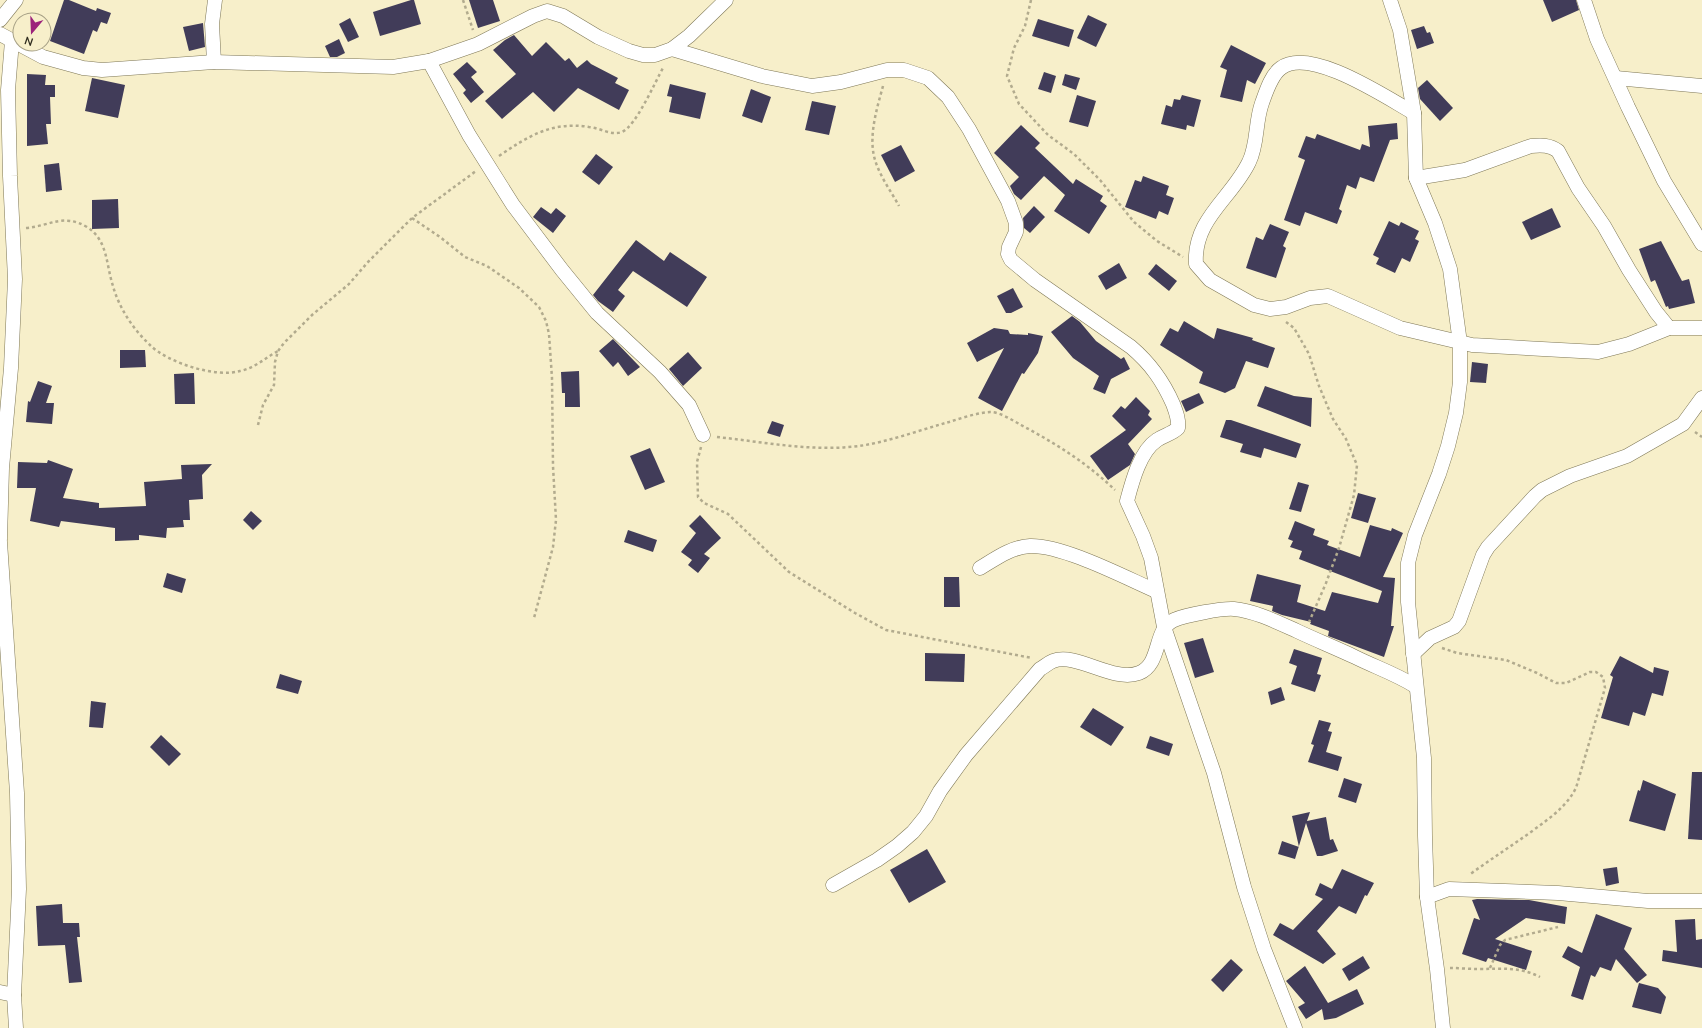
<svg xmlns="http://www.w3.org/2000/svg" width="1702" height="1028" viewBox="0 0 1702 1028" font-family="Mulish,sans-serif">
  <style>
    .building { fill: #413c59 }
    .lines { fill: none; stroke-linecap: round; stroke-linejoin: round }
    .minor-casing { stroke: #7e7756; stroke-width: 15 }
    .path { stroke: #b2ab8e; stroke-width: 2.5; stroke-dasharray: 3 3; stroke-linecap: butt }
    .minor { stroke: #fff; stroke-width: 14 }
  </style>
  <rect width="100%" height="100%" fill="#f7efca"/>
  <g class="building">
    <polygon points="64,0 69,0 96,11 97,8 111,13 107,24 101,22 97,32 93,30 84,54 50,41"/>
    <polygon points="411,0 414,0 421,24 380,36 373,12"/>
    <polygon points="469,0 493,0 500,21 478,28"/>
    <polygon points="1543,0 1576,0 1579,10 1552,22"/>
    <polygon points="1088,15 1107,24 1096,47 1077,38"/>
    <polygon points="350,18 359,37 348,42 339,24"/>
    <polygon points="1038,19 1074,30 1069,47 1032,36"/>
    <polygon points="203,23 205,47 189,51 183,27"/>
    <polygon points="1424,26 1427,33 1430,32 1434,43 1417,49 1411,30"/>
    <polygon points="514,35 532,56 546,42 565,61 569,58 577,68 587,60 591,64 618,78 615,83 629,90 619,110 578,88 554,112 533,92 502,119 485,101 516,74 493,50 505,40"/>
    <polygon points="339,39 345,53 337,57 330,57 325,46"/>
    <polygon points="1231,45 1266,63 1255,84 1247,80 1242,102 1220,97 1227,70 1220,67"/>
    <polygon points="467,62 477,72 471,77 484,92 471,103 463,93 466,90 453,74"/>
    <polygon points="1044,72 1056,76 1051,93 1038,89"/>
    <polygon points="27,74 46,75 45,85 55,85 55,97 50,97 51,124 46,124 48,144 27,146"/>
    <polygon points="1065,74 1080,78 1076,90 1062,85"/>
    <polygon points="92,78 125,85 118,118 85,111"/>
    <polygon points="1427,80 1453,108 1440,121 1420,99 1418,88"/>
    <polygon points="670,84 706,93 700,119 669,112 672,97 667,96"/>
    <polygon points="751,89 771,97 762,123 742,116"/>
    <polygon points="1077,95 1096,101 1088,127 1069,122"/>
    <polygon points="1182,95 1201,100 1194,127 1187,125 1186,130 1161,124 1166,105 1172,107 1174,99 1180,100"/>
    <polygon points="812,101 836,106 829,135 805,130"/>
    <polygon points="1397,123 1398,139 1390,140 1374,182 1360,177 1356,189 1347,185 1339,209 1342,211 1337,224 1305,212 1300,226 1284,220 1305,160 1298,157 1306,136 1315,139 1317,134 1360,150 1362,144 1370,147 1368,126"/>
    <polygon points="1021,125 1040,143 1035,148 1073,184 1076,179 1103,196 1100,201 1107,206 1089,234 1054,211 1065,195 1044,176 1021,200 1014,194 1010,186 1019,177 994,153"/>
    <polygon points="901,145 915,171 895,182 881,155"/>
    <polygon points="596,154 613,167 599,185 582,172"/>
    <polygon points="59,163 62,190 46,192 44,165"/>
    <polygon points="1143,176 1169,186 1166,195 1174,198 1168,215 1159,211 1156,219 1125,207 1135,180 1141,182"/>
    <polygon points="118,199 119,228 92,229 92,200"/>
    <polygon points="1034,206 1045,217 1030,233 1024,228 1023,218"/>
    <polygon points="541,207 551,214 556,208 566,216 553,233 533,217"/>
    <polygon points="1552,208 1561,227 1531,240 1522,222"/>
    <polygon points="1389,221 1399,226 1401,222 1419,231 1415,239 1419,241 1410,262 1402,258 1395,273 1376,264 1379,258 1373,255"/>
    <polygon points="1270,224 1289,232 1283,246 1286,248 1276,278 1246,268 1256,237 1263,240"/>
    <polygon points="636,240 664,261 670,252 707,277 687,307 633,271 618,290 625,296 613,312 598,301 593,295"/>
    <polygon points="1661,241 1682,281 1689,279 1695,303 1669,309 1668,306 1666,307 1655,280 1651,282 1639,249"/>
    <polygon points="1119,263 1127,278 1106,290 1098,276"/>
    <polygon points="1156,264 1177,281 1169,291 1148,274"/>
    <polygon points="1013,288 1023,307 1011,313 1006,313 997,296"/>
    <polygon points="1072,316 1080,322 1096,341 1121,359 1124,357 1130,369 1111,379 1105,394 1093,389 1099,376 1073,358 1051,332"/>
    <polygon points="1184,321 1214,339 1217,328 1253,338 1252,340 1275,348 1268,368 1246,361 1235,388 1225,393 1199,383 1203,372 1160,345 1170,328 1178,332"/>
    <polygon points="994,328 1008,330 1010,334 1028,335 1028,333 1043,336 1038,353 1024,374 1022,373 1002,411 978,398 1004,348 977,362 967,343"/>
    <polygon points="613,339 640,367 628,376 618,362 613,367 599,351"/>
    <polygon points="120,350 145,350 146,367 120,368"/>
    <polygon points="688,352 702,368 683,386 669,369"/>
    <polygon points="1472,362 1488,364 1486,383 1470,382"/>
    <polygon points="579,371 580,407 565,407 565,393 562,393 561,372"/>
    <polygon points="194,373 195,404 175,404 174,374"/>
    <polygon points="38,381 52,386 46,403 54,403 52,424 26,422 28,401 30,402"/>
    <polygon points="1265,386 1294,396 1312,398 1311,427 1257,406"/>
    <polygon points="1199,393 1204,403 1186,412 1181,401"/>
    <polygon points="1136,397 1150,411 1148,415 1152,419 1128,444 1135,454 1130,465 1108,480 1090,456 1126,430 1112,416 1121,406 1125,409"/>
    <polygon points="1226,420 1231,420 1301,444 1296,458 1264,448 1261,458 1240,452 1243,444 1220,437"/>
    <polygon points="772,421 784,425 780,437 767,433"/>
    <polygon points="650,448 665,482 645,490 630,456"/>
    <polygon points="48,460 73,469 63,498 99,503 99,508 146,506 144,482 182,479 181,465 212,464 202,475 203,499 189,500 190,520 183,520 184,527 167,528 166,538 139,535 139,540 115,541 115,528 61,521 59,527 30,521 36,488 17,488 18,462 47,463"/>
    <polygon points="1298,482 1309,485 1301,512 1289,509"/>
    <polygon points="1358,493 1376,498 1368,523 1351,518"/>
    <polygon points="251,511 262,521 253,530 243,520"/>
    <polygon points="700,515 721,538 704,554 710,558 698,573 688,565 692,560 681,552 696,533 689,526"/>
    <polygon points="1295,521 1315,529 1313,535 1329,541 1327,545 1360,557 1370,525 1391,531 1392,528 1403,533 1383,577 1395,578 1391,626 1394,626 1384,657 1328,636 1329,631 1310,624 1311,622 1282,615 1272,611 1273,606 1250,601 1257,574 1301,585 1297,602 1325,611 1332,592 1378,603 1382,591 1299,559 1302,551 1290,547 1293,541 1288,539"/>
    <polygon points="628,530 657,540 653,552 624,542"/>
    <polygon points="167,573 186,579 182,593 163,587"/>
    <polygon points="944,577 959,577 960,607 944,607"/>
    <polygon points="1203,638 1214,672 1195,678 1184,643"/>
    <polygon points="1294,649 1322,658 1317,674 1321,675 1315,692 1291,684 1297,666 1289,663"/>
    <polygon points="925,653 965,654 964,682 925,681"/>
    <polygon points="1620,656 1653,673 1654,667 1669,671 1663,696 1652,693 1645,716 1633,712 1629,726 1601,718 1613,677 1610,675"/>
    <polygon points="280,674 302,681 298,694 276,688"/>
    <polygon points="1281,687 1285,700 1271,705 1268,692"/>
    <polygon points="91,701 106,703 103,728 89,727"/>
    <polygon points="1093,708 1124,727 1111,746 1080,727"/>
    <polygon points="1319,720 1331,723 1328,731 1332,732 1326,752 1342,757 1338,771 1308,762 1314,745 1311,744"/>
    <polygon points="161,735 181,754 169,766 150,747"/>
    <polygon points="1150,736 1173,744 1169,756 1146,748"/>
    <polygon points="1692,772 1702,772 1702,840 1688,839"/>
    <polygon points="1344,778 1362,784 1356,803 1338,797"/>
    <polygon points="1643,780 1676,794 1665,831 1629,821 1638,790 1640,791"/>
    <polygon points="1310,812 1307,821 1326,817 1330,840 1333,839 1338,851 1322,856 1317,856 1306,823 1295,859 1278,854 1282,841 1299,847 1292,816"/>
    <polygon points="927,849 946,882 909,903 890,870"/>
    <polygon points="1617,867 1619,883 1606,886 1603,869"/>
    <polygon points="1342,869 1374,883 1367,896 1365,895 1356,914 1339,906 1317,931 1336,954 1323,964 1273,935 1280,923 1293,930 1323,899 1315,895 1320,883 1332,889"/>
    <polygon points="1477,899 1529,900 1567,907 1565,924 1526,918 1495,939 1532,951 1526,970 1488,958 1486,962 1462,954 1474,918 1480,920 1472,900"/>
    <polygon points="62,904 63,923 79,923 80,937 77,937 82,982 69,983 65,945 38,946 36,906"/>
    <polygon points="1596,914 1632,928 1624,949 1647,975 1637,983 1616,959 1611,971 1600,967 1595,977 1591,975 1583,1000 1571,996 1580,967 1562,957 1568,946 1582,953"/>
    <polygon points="1695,919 1696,940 1702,939 1702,968 1662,961 1663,950 1677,952 1675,920"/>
    <polygon points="1363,956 1370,968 1349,981 1342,969"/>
    <polygon points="1231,959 1243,970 1223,992 1211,980"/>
    <polygon points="1305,966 1328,1003 1357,989 1364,1004 1336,1018 1324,1020 1322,1009 1306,1019 1298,1007 1305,1003 1286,981"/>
    <polygon points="1639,983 1658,988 1666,997 1661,1014 1632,1007"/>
  </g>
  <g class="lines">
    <g class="minor-casing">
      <g id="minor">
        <polyline points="1390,0 1400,30 1414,113 1416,178 1435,223 1450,269 1460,343 1460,382 1456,413 1448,446 1439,474 1415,535 1408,563 1408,602 1424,758 1425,836 1427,897 1437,969 1443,1028"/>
        <polyline points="1584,0 1597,39 1628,107 1664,181 1702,244"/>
        <polyline points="0,20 16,0"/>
        <polyline points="0,34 43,57 83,68 102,70 214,62 393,67 429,61 478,44 533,16 547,11 563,16 598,37 629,51 643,55 655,55 672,49 689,36 726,0"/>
        <path d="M672,49L762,76L812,86L841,82L887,70H904L928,78L948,97L969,129L1008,201L1016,223V232L1009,247L1008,254L1011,260L1035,280L1131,347C1151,364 1163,381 1173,404C1176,412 1179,419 1178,428C1172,434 1164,435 1157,440C1140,451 1132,482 1127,501L1143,536L1151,558L1164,627L1214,773L1244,887L1264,949L1295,1028"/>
        <polyline points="429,61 469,135 513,205 562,270 597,313 660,372 689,405 703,435"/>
        <polyline points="214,62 212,24 215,0"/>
        <polyline points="1616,78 1702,86"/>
        <path d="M1414,113C1387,98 1310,46 1281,68C1271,75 1266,92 1262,103C1255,122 1258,144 1249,162C1232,198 1193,219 1196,264L1210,280L1254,305L1270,309L1286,307L1310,298L1328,296L1400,328L1472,345L1598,352L1629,344L1669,328H1702"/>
        <path d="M1416,178L1465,170L1531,146C1542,145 1550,145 1558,151L1578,188L1604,226L1629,270L1656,312L1669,328"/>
        <polyline points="0,539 2,468 11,368 15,279 10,176 8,90 12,41"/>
        <polyline points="0,542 17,793 19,889 14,995 16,1028"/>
        <path d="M980,568C995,559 1011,547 1030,546C1063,545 1124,577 1156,591"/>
        <polyline points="1413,654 1430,638 1454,627 1459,621 1483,555 1488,547 1535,496 1542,490 1570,476 1627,456 1683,424 1702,398"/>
        <path d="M833,885L877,860L897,846L913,832L926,816L940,791L966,755L1040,669C1044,667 1048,663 1053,661C1077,652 1113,683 1139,673C1162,664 1153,629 1174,620C1185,615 1223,608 1234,609C1255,611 1277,622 1297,631C1316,640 1336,648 1355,657C1375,667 1396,674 1415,686"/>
        <polyline points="1427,897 1449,889 1558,893 1648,901 1702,901"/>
        <polyline points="0,992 14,995"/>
      </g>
    </g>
    <g class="path">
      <polyline points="463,0 473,30"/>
      <polyline points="1031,0 1025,26 1014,48 1007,76 1019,104 1048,135 1074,154 1100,180 1134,222 1157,241 1183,257"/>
      <path d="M883,86C877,108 869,134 874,156C878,174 891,191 899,206"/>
      <path d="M499,156C528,136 553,121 589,127C601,128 611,136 622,132C636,126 655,82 663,68"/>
      <polyline points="412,218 440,237 465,257 487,266 519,288 539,307 546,321 549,334 552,378 553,466 556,520 553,547 534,618"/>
      <path d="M26,228C50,226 63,213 87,227C108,240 106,265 113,286C119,308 133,329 150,345C168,363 216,378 240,371C255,368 265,358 278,351"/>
      <polyline points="1286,322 1294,328 1309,354 1319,386 1333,419 1346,439 1357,465 1354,495 1339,548 1326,583 1309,622"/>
      <polyline points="258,425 263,405 274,385 275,362 278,351 284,343 312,315 349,284 368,262 412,218 476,171"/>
      <polyline points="1695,432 1702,437"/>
      <path d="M717,437C764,442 812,452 859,446C888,442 920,430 949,422C962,418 976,413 990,412C1000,412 1012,420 1021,425C1055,443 1087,463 1115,490"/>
      <polyline points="701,447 697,462 698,497 704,503 728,514 789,572 855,613 886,630 1032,658"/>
      <path d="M1442,648L1457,653L1506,660L1537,673L1556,683H1566L1590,672H1596L1603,677L1605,688L1576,788C1566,807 1551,817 1535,829C1513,845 1491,859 1469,875"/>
      <path d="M1450,968C1459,968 1469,969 1478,969C1502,969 1518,966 1540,977"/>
      <polyline points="1490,968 1500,945 1505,940 1558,927"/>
    </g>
    <use href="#minor" class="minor"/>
  </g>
  <g transform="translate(32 32) rotate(199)"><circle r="19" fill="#f7efca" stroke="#a7a186"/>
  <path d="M0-3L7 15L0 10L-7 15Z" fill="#9c237b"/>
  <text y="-6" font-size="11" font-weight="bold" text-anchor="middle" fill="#302d1f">N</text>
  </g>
</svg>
